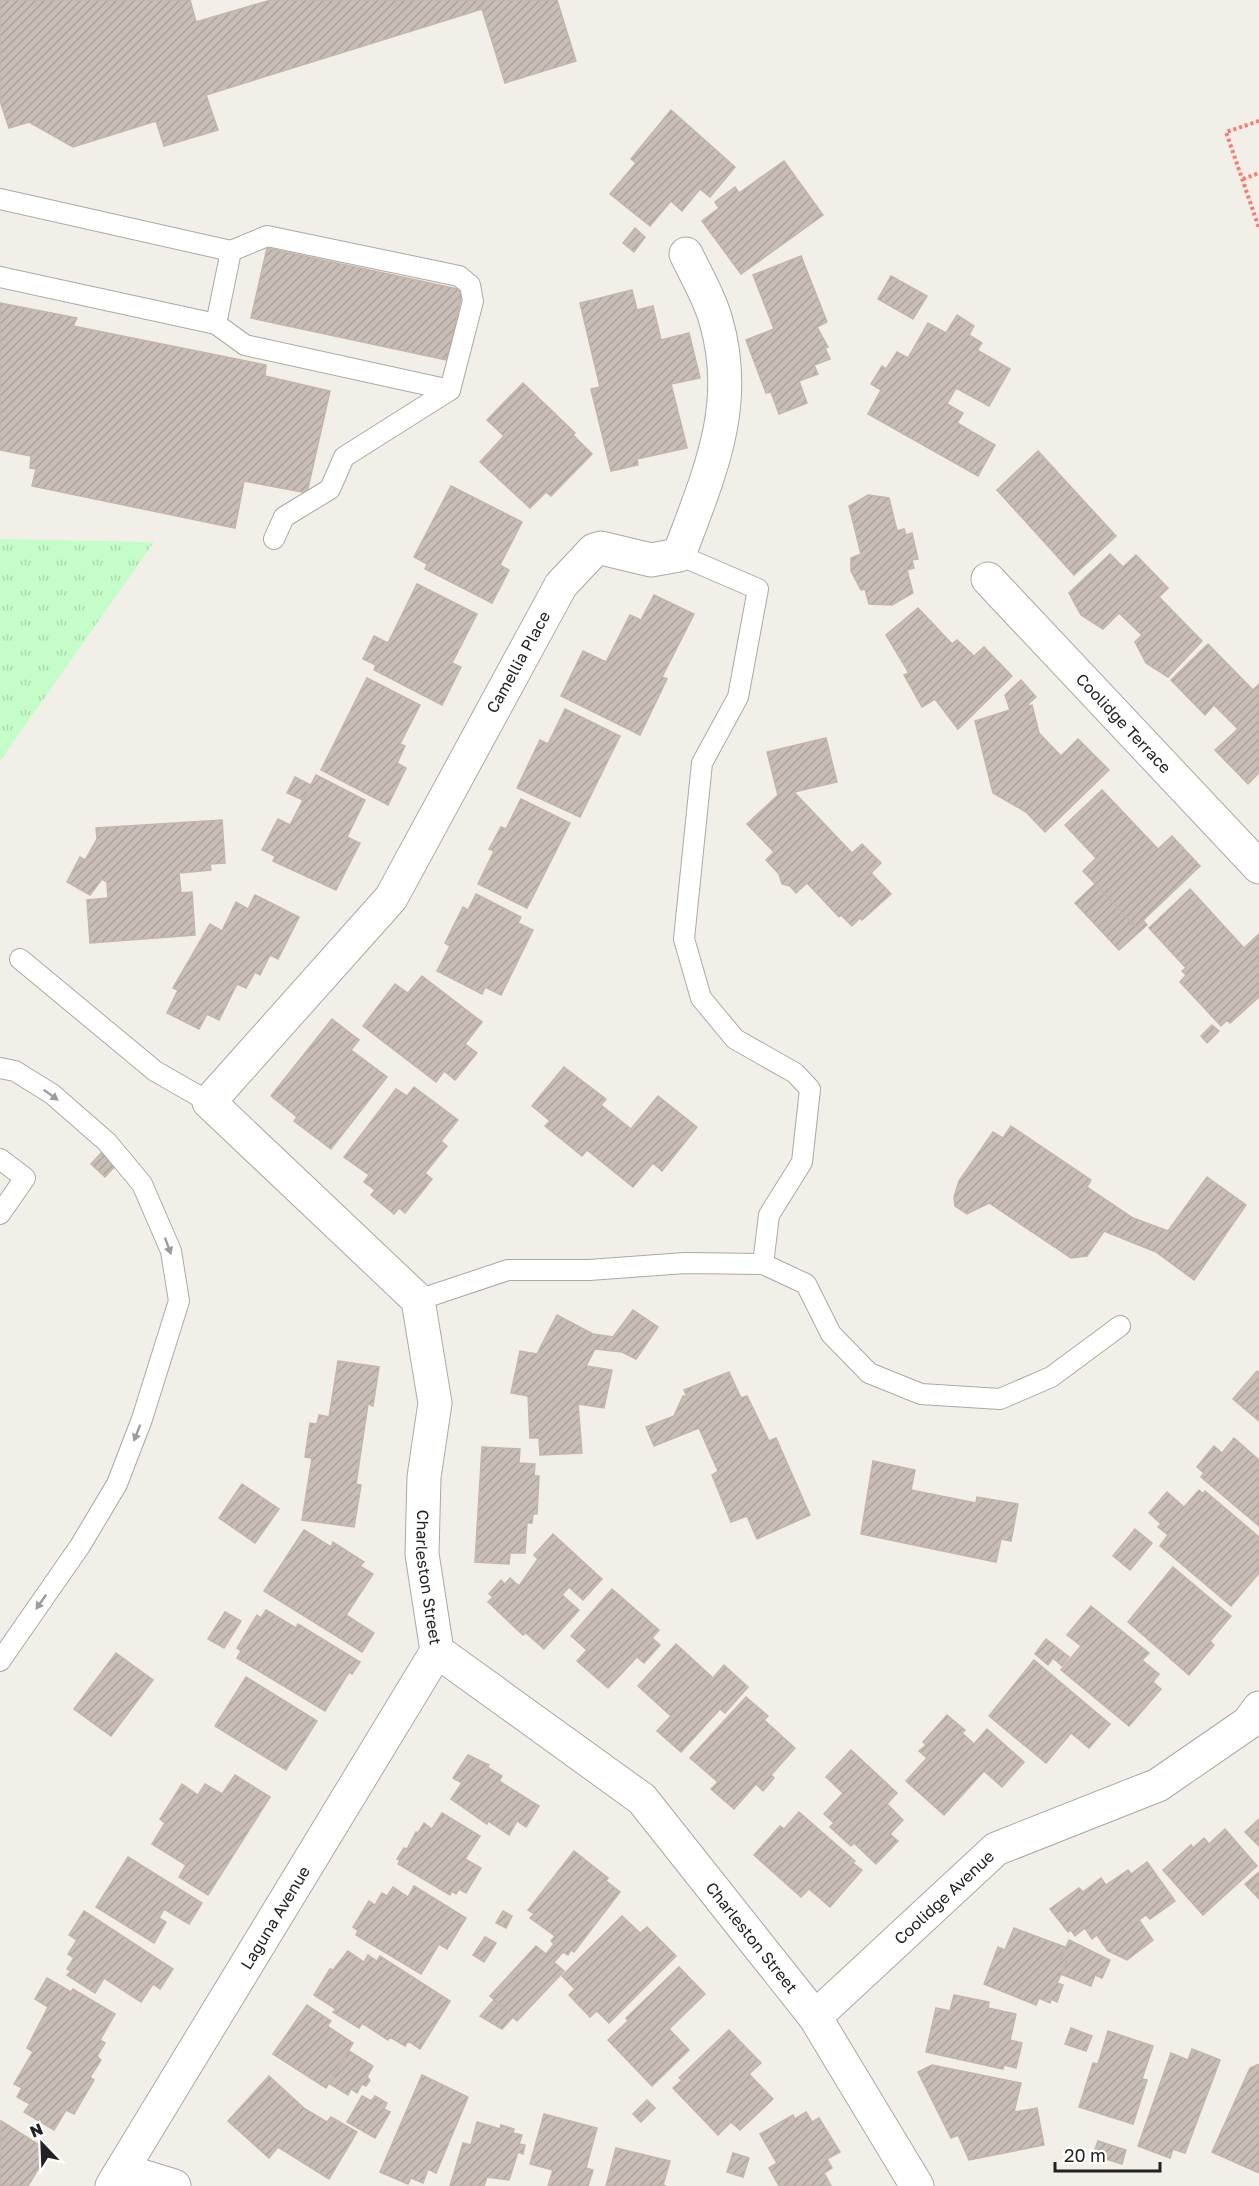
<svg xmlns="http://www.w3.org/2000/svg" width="1259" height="2186" viewBox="0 0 1259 2186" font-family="'Golos Text',sans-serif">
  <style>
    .park { fill: url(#park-tufts) }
    .building { fill: url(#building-hatch); stroke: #c5b5a9; stroke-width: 1.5 }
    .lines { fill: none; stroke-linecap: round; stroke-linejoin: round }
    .lane-casing { stroke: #a9a9a9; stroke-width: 22 }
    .street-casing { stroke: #a9a9a9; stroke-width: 35 }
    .path { stroke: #ff786d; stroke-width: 4; stroke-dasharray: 3 3; stroke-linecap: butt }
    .lane { stroke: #fff; stroke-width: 20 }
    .street { stroke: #fff; stroke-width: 33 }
    .oneway { fill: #9c9c9c }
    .labels { text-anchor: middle; stroke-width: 6; stroke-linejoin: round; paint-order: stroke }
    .street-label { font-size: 16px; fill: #222; stroke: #fff }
  </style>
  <defs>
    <pattern id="park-tufts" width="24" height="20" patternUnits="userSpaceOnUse" patternTransform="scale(1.5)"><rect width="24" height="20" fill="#c5fdc8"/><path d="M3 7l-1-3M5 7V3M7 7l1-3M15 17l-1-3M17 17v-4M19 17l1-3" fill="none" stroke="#a9d9ac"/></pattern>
    <pattern id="building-hatch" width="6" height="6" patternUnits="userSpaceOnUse" patternTransform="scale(1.5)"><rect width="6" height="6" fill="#c8beb7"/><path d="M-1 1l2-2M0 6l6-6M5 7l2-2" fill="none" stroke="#aca39d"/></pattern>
  </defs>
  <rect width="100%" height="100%" fill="#f2efe8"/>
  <polygon class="park" points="0,539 154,542 0,761"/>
  <g class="building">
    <polygon points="0,0 190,0 196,22 271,0 557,0 576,61 505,83 482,9 206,95 218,130 164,146 156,121 73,147 29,122 9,128 0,101"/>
    <polygon points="671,110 735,167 710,197 700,189 682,211 671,201 650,226 610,194 636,163 631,159"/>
    <polygon points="784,161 823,215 741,274 702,221 719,208 715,202 735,187 739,193"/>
    <polygon points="635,228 645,237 634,252 623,243"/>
    <polygon points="267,248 463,290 447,360 251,318"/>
    <polygon points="801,256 827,322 817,327 828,347 825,348 830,359 814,365 818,374 799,381 807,403 779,414 771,392 766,393 746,340 774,329 753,275"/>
    <polygon points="891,276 927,296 913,319 878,299"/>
    <polygon points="632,290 637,310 653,306 661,340 689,333 700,378 671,384 687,448 637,459 638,465 611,471 591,389 600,387 580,303"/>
    <polygon points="0,303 77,318 73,326 266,365 265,376 330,391 307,493 244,481 235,528 32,486 36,469 30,468 31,456 0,450"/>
    <polygon points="957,315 974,326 969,335 982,343 977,350 1010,369 989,406 956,388 947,404 963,413 957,423 995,445 978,476 868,414 881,390 871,384 882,366 886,369 897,352 908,358 928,323 946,333"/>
    <polygon points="523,383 575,433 573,435 592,454 551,496 546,492 530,508 480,462 504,436 487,420"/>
    <polygon points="1038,451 1116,536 1074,575 997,490"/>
    <polygon points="451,486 522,522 500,565 509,570 492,603 425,569 427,564 414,557"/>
    <polygon points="868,495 889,498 897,531 904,529 906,535 912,533 918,559 912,560 914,568 907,570 913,593 892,605 869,604 865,589 861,590 851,571 851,558 861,554 849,506"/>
    <polygon points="1110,554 1123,567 1136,555 1168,588 1159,597 1202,641 1168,677 1146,663 1135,642 1142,635 1119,613 1103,629 1081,615 1069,593"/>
    <polygon points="417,584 477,614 452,663 461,667 442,705 374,670 376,665 363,659 374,636 388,643"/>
    <polygon points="654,595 694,614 662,677 667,679 640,735 561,696 583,651 606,662 630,615 641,620"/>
    <polygon points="918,608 952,644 957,640 974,656 984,647 1012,676 958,729 935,699 922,707 904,675 909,673 886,635"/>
    <polygon points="1208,644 1253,690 1259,684 1259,773 1248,784 1215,750 1238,729 1214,705 1205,715 1171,680"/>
    <polygon points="367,678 420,705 400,744 405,746 397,763 406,768 388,805 321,770"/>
    <polygon points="1021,680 1036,697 1026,706 1032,705 1039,733 1061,756 1078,739 1109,770 1045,832 1026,812 993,793 975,721 1010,710 1005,695"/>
    <polygon points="565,709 620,736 580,817 517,788 540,740 548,744"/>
    <polygon points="826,738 837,782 794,792 852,853 862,844 881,863 871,873 891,894 862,920 860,918 852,926 841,915 839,917 807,883 796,893 790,886 782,884 779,874 766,860 774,852 747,824 778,795 767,752"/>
    <polygon points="316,775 365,800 347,837 360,843 336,890 273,861 275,856 262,850 278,819 290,825"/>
    <polygon points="295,777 311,785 303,800 287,793"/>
    <polygon points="1102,790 1158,849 1172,836 1200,866 1136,927 1083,871 1096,858 1065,825"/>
    <polygon points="521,799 570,823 527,908 478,884 494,851 489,849 501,827 506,829"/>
    <polygon points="222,820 225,863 210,864 211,870 179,873 181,893 192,892 195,935 90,943 87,900 108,898 107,882 102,879 90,895 67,882 80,857 85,860 97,839 96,828"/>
    <polygon points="1095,884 1136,927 1143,920 1147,925 1119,950 1075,903"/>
    <polygon points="1190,889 1244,948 1259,934 1259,997 1230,1023 1227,1020 1221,1026 1180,982 1186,975 1182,971 1186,968 1149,928"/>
    <polygon points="476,894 521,917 518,923 533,930 501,995 485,987 482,994 437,971 450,946 445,943 463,907 468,910"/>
    <polygon points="255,895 299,917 278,959 270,955 260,975 255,972 246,988 237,984 219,1020 207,1014 199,1029 167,1013 178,990 173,988 210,924 222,931 236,902 248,909"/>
    <polygon points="422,976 482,1022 465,1044 477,1053 455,1080 444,1071 436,1082 363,1026 395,984 408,993"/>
    <polygon points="332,1019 359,1040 351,1050 387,1077 331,1149 294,1121 297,1117 271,1096"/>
    <polygon points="1212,1025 1219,1031 1207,1043 1201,1036"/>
    <polygon points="564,1067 606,1099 601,1105 631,1129 658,1096 697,1127 662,1171 653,1163 633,1187 587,1150 582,1156 545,1126 550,1121 532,1106"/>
    <polygon points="414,1087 458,1120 441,1141 447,1146 425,1173 432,1179 405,1213 399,1208 394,1214 371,1195 375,1190 364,1182 369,1175 344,1157 396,1089 407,1096"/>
    <polygon points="1011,1126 1091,1180 1087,1187 1133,1218 1168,1231 1207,1177 1246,1205 1194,1280 1156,1252 1104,1231 1087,1256 1071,1258 989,1203 967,1214 955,1206 954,1197 959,1181 993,1132 1003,1138"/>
    <polygon points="103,1151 117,1164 105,1177 91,1164"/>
    <polygon points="633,1310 658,1327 636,1359 622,1352 595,1349 586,1366 612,1370 604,1408 578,1404 582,1453 540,1455 539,1438 530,1438 528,1396 511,1393 520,1351 537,1354 557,1315 593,1334 613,1337"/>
    <polygon points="338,1361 379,1367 373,1406 368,1404 356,1484 361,1485 354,1527 302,1520 312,1458 305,1457 310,1423 317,1424 319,1415 329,1417"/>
    <polygon points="1257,1371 1259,1373 1259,1421 1233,1399"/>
    <polygon points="729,1372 741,1398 747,1396 769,1441 776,1438 810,1515 757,1539 747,1516 731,1522 712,1475 718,1471 699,1428 654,1446 646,1427 674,1416 683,1396 687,1397 684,1390"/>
    <polygon points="1234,1438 1259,1460 1259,1526 1201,1477 1204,1473 1197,1467 1214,1446 1222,1453"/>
    <polygon points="482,1447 520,1449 519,1463 535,1464 534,1476 539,1476 537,1514 533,1514 532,1523 527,1523 525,1553 510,1553 509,1564 475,1562"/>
    <polygon points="873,1461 915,1470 911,1490 976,1503 977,1497 1018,1504 1011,1541 1001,1539 996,1562 861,1534"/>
    <polygon points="242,1484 279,1509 255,1543 219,1518"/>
    <polygon points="1199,1490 1203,1494 1205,1491 1259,1537 1259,1573 1231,1606 1160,1546 1168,1535 1158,1527 1161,1524 1149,1513 1167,1492 1184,1507"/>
    <polygon points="1135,1529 1152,1543 1130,1570 1113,1556"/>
    <polygon points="304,1530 331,1547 333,1542 364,1562 360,1566 373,1574 346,1615 374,1633 362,1652 264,1591"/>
    <polygon points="553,1534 602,1579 583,1600 569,1587 562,1595 579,1610 544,1649 526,1633 523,1635 488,1602 493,1597 489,1594 501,1580 505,1584 510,1578 519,1586 538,1559 534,1555"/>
    <polygon points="1173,1567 1231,1616 1210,1641 1214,1645 1189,1675 1128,1622"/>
    <polygon points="612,1589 659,1630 652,1638 660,1645 644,1663 637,1657 608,1688 577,1661 587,1650 571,1636"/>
    <polygon points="1091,1606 1149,1653 1142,1660 1159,1674 1153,1682 1161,1689 1129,1726 1061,1670 1081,1646 1067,1635"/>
    <polygon points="266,1610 296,1628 298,1624 360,1662 352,1674 349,1672 325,1711 237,1658 241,1651 237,1648 257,1615 261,1618"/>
    <polygon points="225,1612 241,1621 224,1648 208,1639"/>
    <polygon points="1046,1639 1069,1657 1062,1666 1053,1658 1048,1665 1035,1654"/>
    <polygon points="676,1644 713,1678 724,1665 748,1687 725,1713 720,1709 681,1752 657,1731 671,1716 638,1686"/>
    <polygon points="116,1653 153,1680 111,1736 74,1709"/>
    <polygon points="1034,1660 1110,1724 1089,1748 1071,1733 1046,1763 989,1716"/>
    <polygon points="246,1677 317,1721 286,1770 215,1726"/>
    <polygon points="746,1697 768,1716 764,1720 795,1748 771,1775 774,1778 763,1791 756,1784 734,1809 711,1789 718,1782 690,1758"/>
    <polygon points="947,1715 965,1730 962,1733 974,1744 987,1729 1024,1762 1002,1787 984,1771 944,1815 906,1781 927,1758 919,1751 926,1745 923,1742"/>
    <polygon points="851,1750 897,1793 887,1804 903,1820 890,1834 898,1841 876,1864 854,1843 851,1846 830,1827 834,1823 824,1814 843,1793 826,1777"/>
    <polygon points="468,1755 489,1765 487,1767 502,1776 499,1781 539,1806 526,1827 517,1821 509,1835 488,1821 487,1824 451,1799 462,1783 453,1778"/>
    <polygon points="235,1775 270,1797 208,1895 179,1877 186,1865 152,1844 165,1823 160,1819 182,1784 198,1795 205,1784 222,1794"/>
    <polygon points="799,1812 855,1861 853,1863 862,1870 830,1907 809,1889 801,1897 754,1855 780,1826 784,1829"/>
    <polygon points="442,1813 480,1836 465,1859 481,1868 466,1893 459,1889 456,1894 452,1891 450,1895 398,1864 400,1860 397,1859 404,1848 407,1849 416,1832 418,1833 424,1823 432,1829"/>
    <polygon points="1259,1819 1259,1846 1245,1832"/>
    <polygon points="1225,1829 1257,1866 1203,1915 1163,1870 1191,1845 1193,1848 1204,1838 1209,1844"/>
    <polygon points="574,1851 608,1878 606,1881 620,1892 574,1952 571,1950 568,1955 563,1952 554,1962 564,1971 517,2021 490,1996 536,1946 546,1954 554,1944 551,1941 555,1936 530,1918 534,1914 528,1910"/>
    <polygon points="128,1857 202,1903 189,1924 164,1909 159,1918 166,1922 154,1943 96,1907"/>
    <polygon points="1147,1862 1175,1901 1150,1919 1146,1915 1139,1920 1153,1940 1127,1960 1108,1951 1097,1935 1092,1939 1085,1928 1075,1936 1071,1930 1068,1932 1050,1909 1079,1888 1083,1892 1101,1878 1106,1885 1128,1870 1131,1874"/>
    <polygon points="1259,1872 1259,1899 1245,1884"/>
    <polygon points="414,1886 466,1918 447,1949 439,1944 421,1974 356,1935 358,1931 353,1927 369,1901 375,1905 382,1893 387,1896 393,1887 408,1897"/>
    <polygon points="84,1911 173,1969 160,1989 153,1984 141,2002 104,1978 95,1993 67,1975 71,1971 67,1969 74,1958 68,1954 77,1940 69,1935"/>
    <polygon points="503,1911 512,1916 506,1928 496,1923"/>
    <polygon points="622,1916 640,1933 647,1927 676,1956 609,2023 597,2011 590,2017 569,1995 575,1989 562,1976"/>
    <polygon points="1014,1928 1065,1947 1061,1959 1067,1961 1057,1983 1063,1985 1057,2002 1051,1999 1050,2003 1039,1998 1036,2005 984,1984 998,1947 1005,1950"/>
    <polygon points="485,1937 496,1943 484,1962 473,1955"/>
    <polygon points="1069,1940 1110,1960 1102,1978 1095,1975 1091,1986 1061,1974 1067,1961 1061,1959"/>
    <polygon points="348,1951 364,1962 368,1955 377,1961 380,1956 450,2001 420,2049 408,2041 405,2046 390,2037 388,2040 362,2023 359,2028 333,2012 336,2009 314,1995 330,1969 333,1970"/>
    <polygon points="679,1967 705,1994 669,2029 689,2050 652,2086 608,2040 628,2021 626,2018"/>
    <polygon points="47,1978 71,1992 73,1989 115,2014 100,2040 105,2043 97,2056 101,2060 90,2077 94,2080 74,2114 66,2110 54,2130 24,2112 30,2104 17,2097 22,2088 14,2084 33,2052 27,2048 48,2007 35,1999"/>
    <polygon points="954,1995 989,2002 988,2008 1016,2014 1010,2040 1022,2043 1016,2068 1004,2065 1003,2069 926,2052 936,2008 950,2011"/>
    <polygon points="494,2000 513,2017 502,2029 480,2016"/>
    <polygon points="307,2005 331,2021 327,2026 353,2043 326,2088 273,2054"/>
    <polygon points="1071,2028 1092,2036 1086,2051 1065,2044"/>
    <polygon points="729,2030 761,2063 749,2074 773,2099 740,2130 731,2122 718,2135 673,2088 682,2080 679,2078"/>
    <polygon points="1108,2031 1153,2046 1142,2079 1147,2080 1133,2124 1079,2107 1093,2063 1098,2064"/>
    <polygon points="1192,2049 1220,2060 1185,2153 1173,2149 1170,2158 1138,2146 1171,2053 1188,2060"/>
    <polygon points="349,2051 373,2066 367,2077 370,2080 366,2086 362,2084 357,2093 351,2089 348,2095 330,2084"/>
    <polygon points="1259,2064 1259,2173 1212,2152 1250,2068"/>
    <polygon points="932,2065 1021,2083 1014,2112 1037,2108 1044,2145 969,2160 958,2135 951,2138 918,2072"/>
    <polygon points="422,2075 468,2097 436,2173 428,2169 423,2183 411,2178 408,2184 380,2172"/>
    <polygon points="269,2076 305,2109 327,2122 331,2117 357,2132 329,2179 278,2147 269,2158 228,2121"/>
    <polygon points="362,2096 371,2101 375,2096 387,2103 384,2109 390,2112 375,2138 347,2122"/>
    <polygon points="647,2100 655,2108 641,2122 633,2114"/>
    <polygon points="806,2112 812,2122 819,2118 840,2152 827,2159 832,2168 824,2173 831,2186 779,2186 769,2168 777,2163 760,2134 793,2115 795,2119"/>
    <polygon points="544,2114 597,2128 586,2168 593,2170 588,2186 548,2186 553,2170 530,2164"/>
    <polygon points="1,2121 49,2151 28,2186 0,2186"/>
    <polygon points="477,2122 500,2129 501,2125 514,2129 513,2133 522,2135 519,2144 525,2145 523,2154 518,2152 509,2180 487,2177 484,2186 450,2186 463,2143 471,2145"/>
    <polygon points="1098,2141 1126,2150 1122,2164 1093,2155"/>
    <polygon points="616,2148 670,2161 663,2185 666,2186 606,2186"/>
    <polygon points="733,2153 749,2158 743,2177 727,2172"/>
  </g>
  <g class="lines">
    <g class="lane-casing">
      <g id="lane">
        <polyline points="0,199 231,251 216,324 0,277"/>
        <polyline points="231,251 267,236 459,276 470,285 473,301 450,390"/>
        <polyline points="216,324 245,345 450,390 344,457 330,489 284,517 274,539"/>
        <polyline points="679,555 758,589 738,697 702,763 684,939 701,998 735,1039 795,1073 810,1089 802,1162 769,1215 763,1264"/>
        <polyline points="20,959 155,1071 209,1102"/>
        <polyline points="0,1068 15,1071 52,1094 107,1142 142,1184 171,1251 179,1301 142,1419 117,1484 80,1546 0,1661"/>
        <polyline points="0,1159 25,1178 0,1214"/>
        <polyline points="418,1300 508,1270 589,1270 685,1263 763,1264 806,1284 831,1334 869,1373 921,1394 1000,1399 1051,1377 1120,1326"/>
      </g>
    </g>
    <g class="street-casing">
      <g id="street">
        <path id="s1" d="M686,254C696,275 710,298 716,321C741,407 708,476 679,555L651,560L601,548L594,550L561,585L391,898L209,1102L418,1300L435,1403L424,1477L422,1554L437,1651L642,1799L815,2017L917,2186"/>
        <path id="s2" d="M988,579L1259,867"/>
        <path id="s3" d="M815,2017L996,1849L1158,1785L1248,1723L1259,1708"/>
        <polyline points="122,2170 174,2186"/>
        <path id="s4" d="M112,2186L437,1651"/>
      </g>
    </g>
    <g class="path">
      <polyline points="1259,121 1226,132 1259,228"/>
      <polyline points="1243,179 1259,173"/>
    </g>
    <use href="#lane" class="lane"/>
    <use href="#street" class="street"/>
  </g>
  <defs><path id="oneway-solid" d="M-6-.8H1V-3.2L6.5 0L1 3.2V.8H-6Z" transform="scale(1.5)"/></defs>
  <g class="oneway">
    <use href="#oneway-solid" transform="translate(51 1095) rotate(36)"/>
    <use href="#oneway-solid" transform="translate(168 1246) rotate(70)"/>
    <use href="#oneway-solid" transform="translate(137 1433) rotate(111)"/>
    <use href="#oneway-solid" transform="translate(41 1602) rotate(125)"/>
  </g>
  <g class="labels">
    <g class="street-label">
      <text transform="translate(518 662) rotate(-61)" y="6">Camellia Place</text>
      <text dy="6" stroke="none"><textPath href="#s2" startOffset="198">Coolidge Terrace</textPath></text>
      <text dy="6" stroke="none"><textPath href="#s1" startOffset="1648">Charleston Street</textPath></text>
      <text dy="6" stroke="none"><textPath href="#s3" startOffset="176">Coolidge Avenue</textPath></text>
      <text dy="6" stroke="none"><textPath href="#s4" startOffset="314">Laguna Avenue</textPath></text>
      <text dy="6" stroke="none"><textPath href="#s1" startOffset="2152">Charleston Street</textPath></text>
    </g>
  </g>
  <g transform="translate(42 2144) rotate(337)" stroke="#ffffff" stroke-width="4.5" paint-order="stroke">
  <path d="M0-4.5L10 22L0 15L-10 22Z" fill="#222222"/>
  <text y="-9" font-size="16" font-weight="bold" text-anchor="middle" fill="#222222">N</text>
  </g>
  <path d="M1055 2162v9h105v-9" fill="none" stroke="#222222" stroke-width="3"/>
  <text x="1064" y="2162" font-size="18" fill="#222222" stroke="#ffffff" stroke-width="4.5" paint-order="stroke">20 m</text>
</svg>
